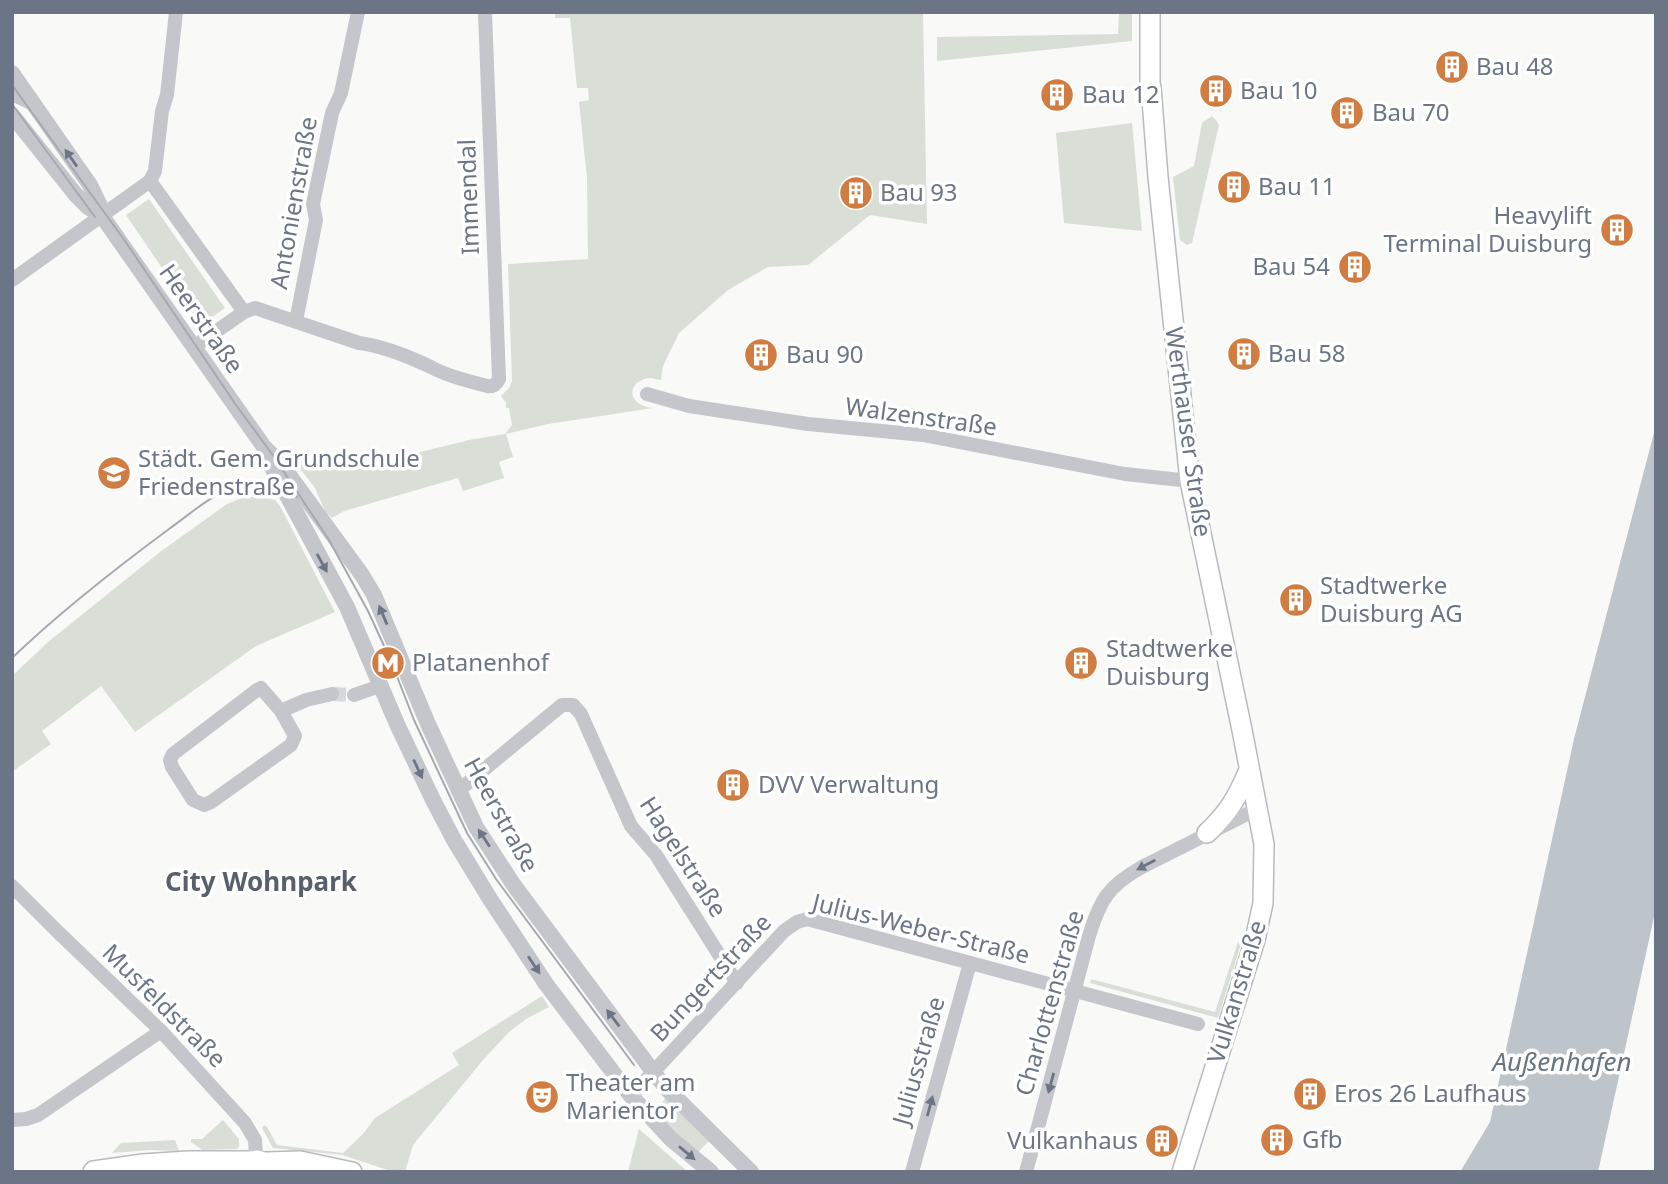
<svg xmlns="http://www.w3.org/2000/svg" width="1668" height="1184" viewBox="0 0 1668 1184" font-family="'Noto Sans',sans-serif">
  <style>
    .green { fill: #d9ded7 }
    .water { fill: #bdc4ca }
    .lines { fill: none; stroke-linecap: round; stroke-linejoin: round }
    .minor-tunnel { stroke: #d6d8db; stroke-width: 14; stroke-dasharray: 14 7; stroke-linecap: butt }
    .secondary-casing { stroke: #b7babf; stroke-width: 22 }
    .primary-casing { stroke: #b8babf; stroke-width: 24 }
    .trunk-casing { stroke: #b7b9bd; stroke-width: 25 }
    .minor { stroke: #c4c6cb; stroke-width: 14 }
    .tertiary { stroke: #c4c6cb; stroke-width: 16 }
    .secondary { stroke: #fff; stroke-width: 19 }
    .primary { stroke: #fff; stroke-width: 21 }
    .trunk { stroke: #fff; stroke-width: 23 }
    .tram { stroke: #a6a9b0; stroke-width: 2 }
    .oneway { fill: #6c7585 }
    .labels { text-anchor: middle; stroke-width: 7; stroke-linejoin: round; paint-order: stroke }
    .poi-label { font-size: 24px; fill: #6c7585; stroke: #fff; text-anchor: start }
    .street-label { font-size: 24px; fill: #6c7585; stroke: #fff }
    .neighbourhood-label { font-size: 26px; font-weight: bold; fill: #59606b; stroke: #fff }
    .water-label { font-size: 26px; font-style: italic; fill: #677580; stroke: #fff }
  </style>
  <rect width="100%" height="100%" fill="#f9f9f8"/>
  <g class="green">
    <path d="M555,12H923L927,224L870,215L808,265L768,267L728,290L679,333L663,366L661,380C657,380 654,378 650,378C627,380 625,405 653,408L548,424L506,434L513,457L499,462L504,478L463,491L458,478L344,511L332,518L325,511L315,488L292,458H311L348,470L469,440L505,434L512,425L509,408H506V403L501,396L509,388L512,381L508,264L588,259L587,178L579,102L589,100L588,88H577L570,18H555Z"/>
    <polygon points="1119,12 1132,12 1132,41 937,61 937,37 1118,34"/>
    <polygon points="1212,116 1216,120 1219,125 1192,243 1187,245 1180,240 1173,177 1194,166 1202,123"/>
    <polygon points="1132,123 1142,231 1064,223 1056,133"/>
    <polygon points="149,199 225,308 201,325 126,215"/>
    <polygon points="258,496 275,500 280,506 335,612 256,646 135,732 101,686 42,731 51,744 12,772 12,676 48,642 160,552 227,504 244,497"/>
    <polygon points="1238,942 1241,944 1218,1018 1090,983 1091,979 1215,1012"/>
    <polygon points="542,996 549,1007 526,1019 509,1032 483,1060 413,1145 405,1172 394,1172 342,1155 273,1148 262,1128 264,1125 267,1127 277,1145 343,1153 363,1134 375,1118 459,1065 452,1053"/>
    <polygon points="667,1097 710,1140 696,1154 652,1112"/>
    <polygon points="223,1120 239,1139 239,1147 236,1149 202,1150 191,1142 191,1139 202,1139"/>
    <polygon points="639,1129 681,1166 688,1172 628,1172"/>
    <polygon points="175,1140 179,1151 150,1150 112,1153 121,1143"/>
  </g>
  <polygon class="water" points="1656,425 1656,908 1598,1172 1460,1172 1490,1122 1574,739"/>
  <g class="lines">
    <polyline class="minor-tunnel" points="332,694 354,695"/>
    <g class="secondary-casing">
      <g id="secondary">
        <polyline points="1150,12 1150,81"/>
        <polyline points="1151,87 1158,177 1190,481 1242,730 1264,844 1263,903 1255,940 1182,1172"/>
        <path d="M1207,833C1229,812 1237,798 1249,770"/>
        <polyline points="267,1162 300,1161 352,1172"/>
      </g>
    </g>
    <g class="primary-casing">
      <polyline id="primary" points="94,1172 143,1165 188,1162 257,1162"/>
    </g>
    <g class="trunk-casing">
      <polyline id="trunk" points="257,1162 290,1172"/>
    </g>
    <g class="minor">
      <polyline points="12,94 33,104"/>
      <polyline points="150,181 244,312"/>
      <polyline points="12,280 150,181 155,171 162,111 167,95 176,12"/>
      <polyline points="296,321 316,220 313,204 332,113 341,93 358,12"/>
      <path d="M194,347L244,312L255,308L359,343C384,346 410,357 433,368C449,377 469,381 487,386C493,387 496,385 499,379L485,12"/>
      <polyline points="647,394 689,406 808,424 923,435 1125,474 1190,481"/>
      <polyline points="354,695 380,686"/>
      <polyline points="281,711 295,736 291,745 211,802 204,805 193,800 172,767 170,760 173,754 257,690 261,688 281,711 306,700 332,694"/>
      <polyline points="458,791 562,705 573,705 581,714 631,826 656,855 737,983"/>
      <polyline points="12,886 58,932 161,1031 245,1123 255,1140 257,1168"/>
      <polyline points="631,1096 784,931 797,922 807,919 1198,1024"/>
      <polyline points="12,1120 26,1119 38,1115 161,1031"/>
      <polyline points="912,1172 970,963"/>
      <path d="M1026,1172L1089,936C1100,900 1108,886 1142,867L1257,809"/>
    </g>
    <g class="tertiary">
      <polyline points="12,73 90,185 100,206 102,216 264,447 281,464 362,575 374,595 428,724 476,827 513,884 654,1073 668,1090 751,1172"/>
      <polyline points="12,115 76,195 88,207 102,216"/>
      <polyline points="268,460 347,607 397,724 433,800 454,840 490,899 546,984 631,1096 671,1139 711,1172"/>
    </g>
    <use href="#secondary" class="secondary"/>
    <use href="#primary" class="primary"/>
    <use href="#trunk" class="trunk"/>
    <g class="tram">
      <polyline points="12,85 125,241 236,405 272,454 329,540 368,611 391,661 414,720 467,833 496,879 634,1065"/>
      <polyline points="12,104 95,217"/>
      <path d="M12,658C61,611 115,569 169,529C190,514 212,494 237,486C258,478 280,482 297,497"/>
    </g>
  </g>
  <defs><path id="oneway-solid" d="M-6-.8H1V-3.2L6.5 0L1 3.2V.8H-6Z" transform="scale(1.75)"/></defs>
  <g class="oneway">
    <use href="#oneway-solid" transform="translate(71 158) rotate(-125)"/>
    <use href="#oneway-solid" transform="translate(322 563) rotate(61)"/>
    <use href="#oneway-solid" transform="translate(383 615) rotate(-113)"/>
    <use href="#oneway-solid" transform="translate(418 769) rotate(65)"/>
    <use href="#oneway-solid" transform="translate(484 838) rotate(-123)"/>
    <use href="#oneway-solid" transform="translate(1146 865) rotate(152)"/>
    <use href="#oneway-solid" transform="translate(534 965) rotate(56)"/>
    <use href="#oneway-solid" transform="translate(613 1018) rotate(-127)"/>
    <use href="#oneway-solid" transform="translate(1051 1083) rotate(105)"/>
    <use href="#oneway-solid" transform="translate(930 1106) rotate(-75)"/>
    <use href="#oneway-solid" transform="translate(687 1153) rotate(40)"/>
  </g>
  <defs>
    <g id="building-disc" transform="scale(1.75)"><circle r="9.5" fill="#d17c40" stroke="#fff"/><path d="M-4-6H4V6H1V3H-1V6H-4ZM-2.5-4.3h1.7v1.8h-1.7ZM.8-4.3h1.7v1.8H.8ZM-2.5-1h1.7V.8h-1.7ZM.8-1h1.7V.8H.8Z" fill="#fff"/></g>
    <g id="school-disc" transform="scale(1.75)"><circle r="9.5" fill="#d17c40" stroke="#fff"/><path d="M0-5L7-2L0 1L-7-2ZM-4 1L0 2.5L4 1V4Q0 6-4 4Z" fill="#fff"/></g>
    <g id="metro-disc" transform="scale(1.75)"><circle r="9.5" fill="#d17c40" stroke="#fff"/><path d="M-5.5 5V-5H-3L0 0L3-5H5.5V5H3V-.5L0 4L-3-.5V5Z" fill="#fff"/></g>
    <g id="theatre-disc" transform="scale(1.75)"><circle r="9.5" fill="#d17c40" stroke="#fff"/><path d="M-5-5.5Q0-4 5-5.5V0Q5 5 0 6Q-5 5-5 0ZM-3.3-2.5H-1v1.5H-3.3ZM1-2.5H3.3v1.5H1ZM-2.8 1Q0 5.5 2.8 1Z" fill="#fff"/></g>
  </defs>
  <g fill-rule="evenodd">
    <use href="#building-disc" x="1452" y="67"/>
    <use href="#building-disc" x="1216" y="91"/>
    <use href="#building-disc" x="1057" y="95"/>
    <use href="#building-disc" x="1347" y="113"/>
    <use href="#building-disc" x="1234" y="187"/>
    <use href="#building-disc" x="856" y="193"/>
    <use href="#building-disc" x="1617" y="230"/>
    <use href="#building-disc" x="1355" y="267"/>
    <use href="#building-disc" x="1244" y="354"/>
    <use href="#building-disc" x="761" y="355"/>
    <use href="#school-disc" x="114" y="473"/>
    <use href="#building-disc" x="1296" y="600"/>
    <use href="#metro-disc" x="388" y="663"/>
    <use href="#building-disc" x="1081" y="663"/>
    <use href="#building-disc" x="733" y="785"/>
    <use href="#building-disc" x="1310" y="1094"/>
    <use href="#theatre-disc" x="542" y="1097"/>
    <use href="#building-disc" x="1277" y="1140"/>
    <use href="#building-disc" x="1162" y="1141"/>
  </g>
  <g class="labels">
    <g class="poi-label">
      <text x="1476" y="75">Bau 48</text>
      <text x="1240" y="99">Bau 10</text>
      <text x="1082" y="103">Bau 12</text>
      <text x="1372" y="121">Bau 70</text>
      <text x="1258" y="195">Bau 11</text>
      <text x="880" y="201">Bau 93</text>
      <text x="1592" y="224" text-anchor="end">Heavylift<tspan x="1592" dy="28">Terminal Duisburg</tspan></text>
      <text x="1330" y="275" text-anchor="end">Bau 54</text>
      <text x="1268" y="362">Bau 58</text>
      <text x="786" y="363">Bau 90</text>
      <text x="138" y="467">Städt. Gem. Grundschule<tspan x="138" dy="28">Friedenstraße</tspan></text>
      <text x="1320" y="594">Stadtwerke<tspan x="1320" dy="28">Duisburg AG</tspan></text>
      <text x="1106" y="657">Stadtwerke<tspan x="1106" dy="28">Duisburg</tspan></text>
      <text x="412" y="671">Platanenhof</text>
      <text x="758" y="793">DVV Verwaltung</text>
      <text x="566" y="1091">Theater am<tspan x="566" dy="28">Marientor</tspan></text>
      <text x="1334" y="1102">Eros 26 Laufhaus</text>
      <text x="1302" y="1148">Gfb</text>
      <text x="1138" y="1149" text-anchor="end">Vulkanhaus</text>
    </g>
    <g class="street-label">
      <text transform="translate(469 197) rotate(-92)" y="8">Immendal</text>
      <text transform="translate(294 203) rotate(-80)" y="8">Antonienstraße</text>
      <text transform="translate(201 319) rotate(55)" y="8">Heerstraße</text>
      <text transform="translate(921 417) rotate(8)" y="8">Walzenstraße</text>
      <text transform="translate(1188 432) rotate(82)" y="8">Werthauser Straße</text>
      <text transform="translate(501 815) rotate(61)" y="8">Heerstraße</text>
      <text transform="translate(683 857) rotate(57)" y="8">Hagelstraße</text>
      <text transform="translate(921 929) rotate(14)" y="8">Julius-Weber-Straße</text>
      <text transform="translate(711 978) rotate(-47)" y="8">Bungertstraße</text>
      <text transform="translate(1237 992) rotate(-73)" y="8">Vulkanstraße</text>
      <text transform="translate(1050 1003) rotate(-74)" y="8">Charlottenstraße</text>
      <text transform="translate(164 1006) rotate(45)" y="8">Musfeldstraße</text>
      <text transform="translate(919 1061) rotate(-74)" y="8">Juliusstraße</text>
    </g>
    <g class="neighbourhood-label">
      <text x="261" y="891">City Wohnpark</text>
    </g>
    <g class="water-label">
      <text x="1562" y="1071">Außenhafen</text>
    </g>
  </g>
  <rect width="1668" height="1184" fill="none" stroke="#6c7585" stroke-width="28"/>
</svg>
